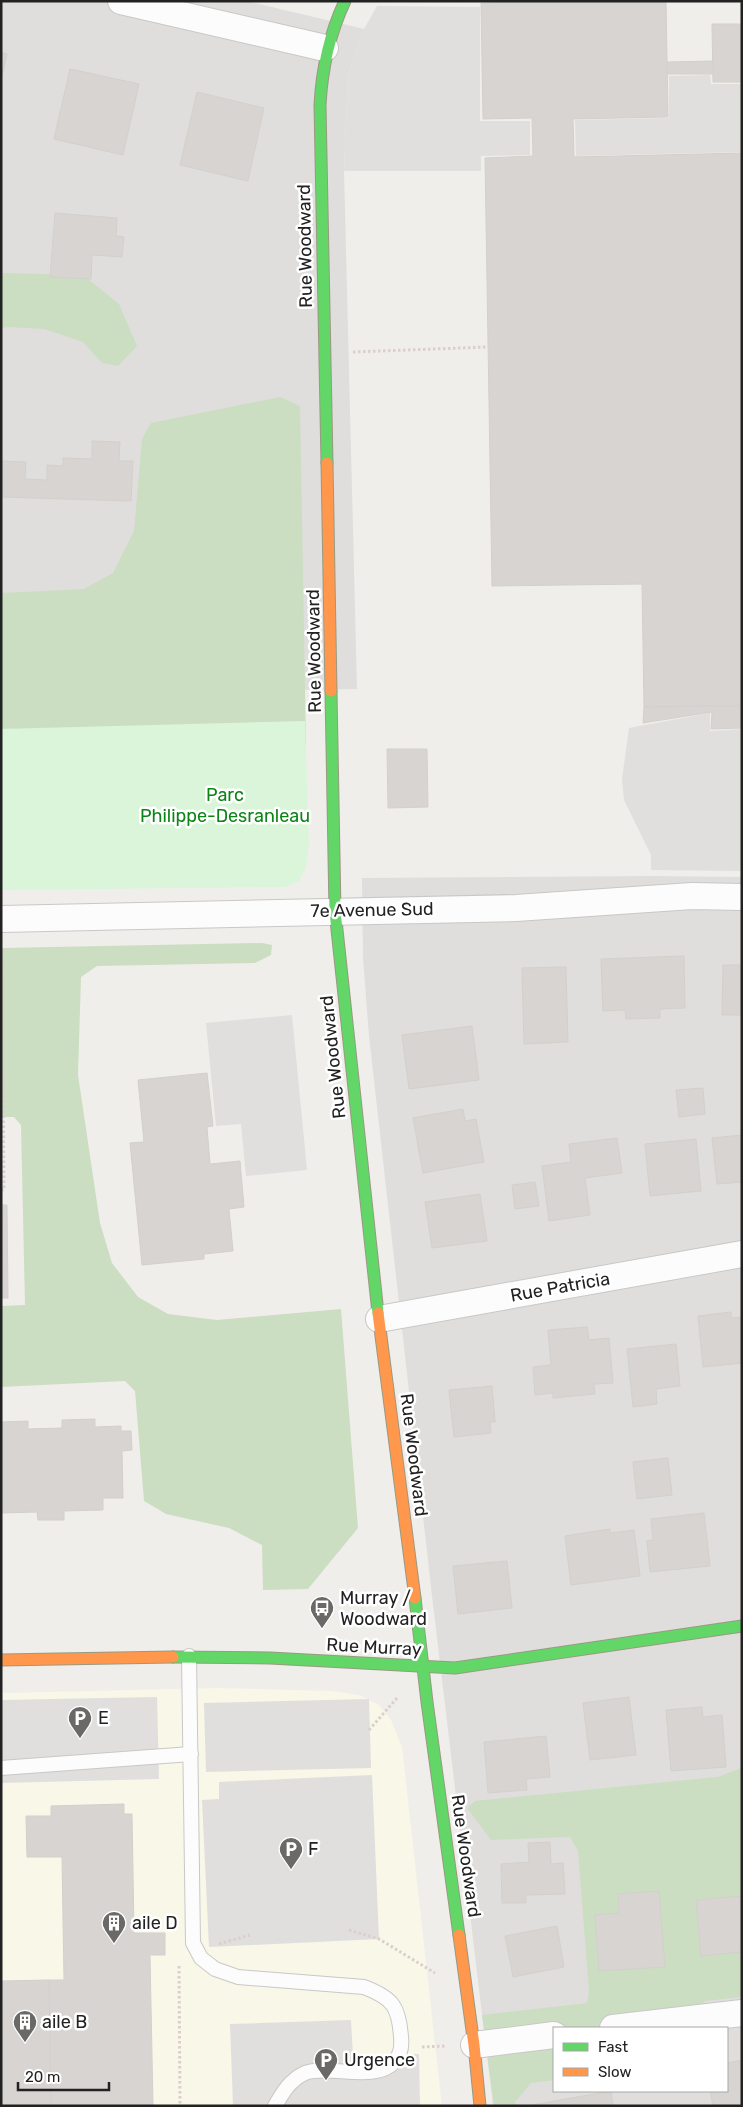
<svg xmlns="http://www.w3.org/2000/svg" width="743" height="2107" viewBox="0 0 743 2107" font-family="Rubik,sans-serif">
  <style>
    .residential { fill: #dfdedc; fill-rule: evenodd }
    .education { fill: #f8f7e8 }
    .forest { fill: #cbdec1 }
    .park { fill: #daf5da }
    .parking { fill: #e0dfde }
    .building { fill: #d7d4d2; stroke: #d3d0cc }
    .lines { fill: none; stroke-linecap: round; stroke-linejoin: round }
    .lane-casing { stroke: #c9c8c7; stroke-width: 16 }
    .street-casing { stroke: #c9c8c7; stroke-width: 28 }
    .fast-casing { stroke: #999a82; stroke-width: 13 }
    .slow-casing { stroke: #999a82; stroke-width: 13 }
    .path { stroke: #dccecd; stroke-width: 3; stroke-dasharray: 2.5 2.5; stroke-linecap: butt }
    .lane { stroke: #fdfcfc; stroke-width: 14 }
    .street { stroke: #fdfcfc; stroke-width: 26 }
    .fast { stroke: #63d668; stroke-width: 11 }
    .slow { stroke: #ff974d; stroke-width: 11 }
    .labels { text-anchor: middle; stroke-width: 5; stroke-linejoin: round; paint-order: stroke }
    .street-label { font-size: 18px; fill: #222; stroke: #fff }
    .park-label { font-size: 18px; fill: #0c8416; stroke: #fff }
    .poi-label { font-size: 18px; fill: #222; stroke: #fff; text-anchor: start }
  </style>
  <rect width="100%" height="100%" fill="#f0eeeb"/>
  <g class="residential">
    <polygon points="1,1 247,1 364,29 348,75 344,171 357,689 1,694"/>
    <path d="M652,876L742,877V2106H493L432,1596L369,1036L363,958L362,878ZM554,2028H727V2091H554Z"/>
  </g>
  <polygon class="education" points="218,1688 332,1691 359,1695 379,1705 391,1720 402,1747 442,2106 1,2106 1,1693"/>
  <g class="forest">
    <polygon points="1,273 83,275 119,304 137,346 118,366 102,363 83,342 44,329 7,327 1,329"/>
    <polygon points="280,397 300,406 306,745 1,764 1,593 84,589 113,573 134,531 142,439 151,423"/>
    <polygon points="262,943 272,945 271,955 255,963 97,966 81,977 78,1075 100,1223 112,1263 138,1297 168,1314 217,1320 341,1309 358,1528 308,1589 263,1590 262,1545 229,1528 166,1514 144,1501 135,1391 125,1381 1,1387 1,1306 25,1305 21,1125 14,1117 1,1117 1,948"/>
    <polygon points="742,1768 742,1997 705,2001 679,2028 554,2028 554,2080 531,2083 515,2102 516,2106 494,2106 482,2015 587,2003 589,1991 578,1851 570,1837 491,1840 467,1808 475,1801 717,1777"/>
  </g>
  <polygon class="park" points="305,721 309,845 306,867 299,881 286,887 1,890 1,729"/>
  <g class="parking">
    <polygon points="377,6 480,7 480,121 530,121 530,155 481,156 481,171 344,171 348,75 364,29"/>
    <polygon points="710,75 711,84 742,84 742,152 576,156 575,120 669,118 669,76"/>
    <polygon points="710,713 710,731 742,729 742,871 651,870 651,855 624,800 622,779 629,728"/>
    <polygon points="292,1015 307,1170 246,1176 241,1124 216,1126 206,1023"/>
    <polygon points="157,1697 159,1779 1,1783 1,1700"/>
    <polygon points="369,1699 371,1768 206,1772 204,1703"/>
    <polygon points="372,1775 379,1939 209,1947 202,1800 219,1799 219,1782"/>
    <polygon points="351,2020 353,2056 419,2054 420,2106 233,2106 230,2024"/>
  </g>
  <g class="building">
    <polygon points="589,1 666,1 668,117 573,119 574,157 742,153 742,706 644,707 642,584 492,586 485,158 533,156 532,118 483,119 481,3"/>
    <polygon points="712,24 742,24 742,82 713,82"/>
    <polygon points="1,52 7,54 1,80"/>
    <polygon points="713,61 713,74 667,74 667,62"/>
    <polygon points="70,69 139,84 123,155 54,139"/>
    <polygon points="197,92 264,108 248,181 180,165"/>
    <polygon points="55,213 117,218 116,236 124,237 122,257 92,255 91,279 50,277"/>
    <polygon points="92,441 120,442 119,461 133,461 131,501 1,497 1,461 26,462 25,479 47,480 47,465 63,466 63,458 92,459"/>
    <polygon points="706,706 742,706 742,728 711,729 712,712 643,723 644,707"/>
    <polygon points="387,749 427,749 428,807 388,808"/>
    <polygon points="684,956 685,1008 660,1009 660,1018 626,1019 625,1010 603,1011 601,959"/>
    <polygon points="723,965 742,965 742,1015 722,1015"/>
    <polygon points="566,967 568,1042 524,1044 522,968"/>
    <polygon points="472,1026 479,1080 409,1089 402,1035"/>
    <polygon points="207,1073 213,1126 207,1127 210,1164 240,1161 244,1207 229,1209 233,1251 204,1254 204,1259 142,1265 130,1143 144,1142 138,1080"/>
    <polygon points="703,1088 705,1114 679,1117 676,1090"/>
    <polygon points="463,1109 465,1121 476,1119 484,1162 423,1173 413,1118"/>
    <polygon points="742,1135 742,1182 717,1184 712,1138"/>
    <polygon points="617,1138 622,1173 585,1178 590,1215 549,1221 542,1166 571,1162 569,1144"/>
    <polygon points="696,1139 701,1191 650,1196 645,1144"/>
    <polygon points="535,1182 539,1206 515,1209 512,1185"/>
    <polygon points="480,1194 487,1241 432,1248 425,1202"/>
    <polygon points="1,1205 7,1205 8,1298 1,1298"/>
    <polygon points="731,1312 731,1318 742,1317 742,1363 703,1367 698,1316"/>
    <polygon points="587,1327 589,1340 609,1338 613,1383 594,1384 595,1394 553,1398 553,1393 535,1395 533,1367 551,1365 548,1330"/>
    <polygon points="676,1344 680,1386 656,1389 657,1404 633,1407 627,1349"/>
    <polygon points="492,1386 495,1422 490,1422 491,1433 454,1437 449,1390"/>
    <polygon points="95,1419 95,1427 121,1426 121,1431 131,1431 132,1450 122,1451 123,1498 103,1498 103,1510 64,1511 64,1520 38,1520 37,1512 1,1513 1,1422 28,1421 28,1429 62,1428 62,1420"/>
    <polygon points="668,1458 672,1495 637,1499 633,1462"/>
    <polygon points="704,1513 710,1566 650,1572 647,1541 653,1540 651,1519"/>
    <polygon points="610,1529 610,1533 634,1530 640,1576 571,1585 565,1536"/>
    <polygon points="507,1561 512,1608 458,1614 453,1566"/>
    <polygon points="629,1697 636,1755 590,1760 583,1703"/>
    <polygon points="702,1707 703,1717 722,1715 726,1767 671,1771 666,1710"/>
    <polygon points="546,1736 550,1777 526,1779 527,1790 488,1793 484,1742"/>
    <polygon points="124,1804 124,1814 132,1814 134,1933 165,1933 165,1955 150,1955 153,2106 51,2106 49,1980 64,1980 62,1857 27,1857 26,1816 51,1816 51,1806"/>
    <polygon points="550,1842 551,1864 563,1863 565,1894 526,1895 526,1903 502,1903 501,1864 529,1862 528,1843"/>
    <polygon points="659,1891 665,1967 599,1971 595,1915 619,1913 618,1894"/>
    <polygon points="742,1896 742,1952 701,1956 696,1900"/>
    <polygon points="557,1926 564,1967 513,1977 505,1936"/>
    <polygon points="49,1980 51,2106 1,2106 1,1981"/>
    <polygon points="742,2060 742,2106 713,2106 710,2091 727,2091 727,2063"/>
    <polygon points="611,2091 613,2106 526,2106"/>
  </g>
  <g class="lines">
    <g class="lane-casing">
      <g id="lane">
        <path d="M189,1656L193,1943L201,1958L215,1969L238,1977L364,1987C393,1998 399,2007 401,2037C402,2046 401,2055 394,2062C375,2083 329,2064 305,2073C290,2080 283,2092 275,2106"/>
        <polyline points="1,1768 191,1754"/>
      </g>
    </g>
    <g class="street-casing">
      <g id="street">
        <polyline points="121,1 325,48"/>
        <polyline points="1,919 516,908 692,896 742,897"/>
        <polyline points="379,1319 742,1254"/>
        <polyline points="613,2028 742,2013"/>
        <polyline points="474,2045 554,2035"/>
      </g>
    </g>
    <g class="fast-casing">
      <g id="fast">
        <path d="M327,463L320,105C322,67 329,35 345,1"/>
        <polyline points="331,691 335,911 378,1313"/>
        <polyline points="415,1598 427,1702 459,1935"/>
        <polyline points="173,1657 270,1658 455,1668 742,1626"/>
      </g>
    </g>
    <g class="slow-casing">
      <g id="slow">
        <polyline points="327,463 331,691"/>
        <polyline points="378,1313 415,1598"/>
        <polyline points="1,1660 173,1657"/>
        <polyline points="459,1935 474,2045 480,2106"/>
      </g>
    </g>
    <g class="path">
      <polyline points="353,352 488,347"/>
      <polyline points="1,1190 4,1190 2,948"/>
      <polyline points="369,1730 397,1698"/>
      <polyline points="349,1930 379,1939 435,1973"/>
      <polyline points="219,1944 250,1935"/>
      <polyline points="179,1966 180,2106"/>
      <polyline points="422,2047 446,2046"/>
    </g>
    <use href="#lane" class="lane"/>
    <use href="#street" class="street"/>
    <use href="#fast" class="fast"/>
    <use href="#slow" class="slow"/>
  </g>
  <defs>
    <g id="bus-pin" transform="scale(1.25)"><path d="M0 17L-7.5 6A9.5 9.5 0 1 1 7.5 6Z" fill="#6a6968" stroke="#fff"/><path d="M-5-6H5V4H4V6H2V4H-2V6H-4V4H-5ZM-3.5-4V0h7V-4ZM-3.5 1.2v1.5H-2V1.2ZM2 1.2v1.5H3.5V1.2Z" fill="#fff"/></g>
    <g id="parking-pin" transform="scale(1.25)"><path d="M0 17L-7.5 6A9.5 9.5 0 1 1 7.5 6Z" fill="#6a6968" stroke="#fff"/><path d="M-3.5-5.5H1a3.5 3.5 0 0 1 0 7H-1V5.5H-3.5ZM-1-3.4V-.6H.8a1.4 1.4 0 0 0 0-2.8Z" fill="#fff"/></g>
    <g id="building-pin" transform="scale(1.25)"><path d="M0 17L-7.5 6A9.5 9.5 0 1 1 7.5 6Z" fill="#6a6968" stroke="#fff"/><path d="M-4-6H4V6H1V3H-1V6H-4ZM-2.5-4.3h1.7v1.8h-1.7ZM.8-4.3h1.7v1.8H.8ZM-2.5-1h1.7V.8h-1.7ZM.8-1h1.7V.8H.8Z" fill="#fff"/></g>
  </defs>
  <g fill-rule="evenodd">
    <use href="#bus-pin" x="322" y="1608"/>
    <use href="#parking-pin" x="80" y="1718"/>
    <use href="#parking-pin" x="291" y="1849"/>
    <use href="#building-pin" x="114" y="1923"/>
    <use href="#building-pin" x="25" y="2022"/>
    <use href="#parking-pin" x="326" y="2060"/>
  </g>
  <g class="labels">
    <g class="street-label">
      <text transform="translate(305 246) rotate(-91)" y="6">Rue Woodward</text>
      <text transform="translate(314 651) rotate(-91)" y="6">Rue Woodward</text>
      <text transform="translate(372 910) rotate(-1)" y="6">7e Avenue Sud</text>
      <text transform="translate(333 1057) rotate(-96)" y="6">Rue Woodward</text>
      <text transform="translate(560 1287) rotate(-10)" y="6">Rue Patricia</text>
      <text transform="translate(414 1455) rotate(83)" y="6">Rue Woodward</text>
      <text transform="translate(374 1647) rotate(3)" y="6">Rue Murray</text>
      <text transform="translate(466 1856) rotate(82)" y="6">Rue Woodward</text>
    </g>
    <g class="park-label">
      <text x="225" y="801">Parc<tspan x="225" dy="21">Philippe-Desranleau</tspan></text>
    </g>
    <g class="poi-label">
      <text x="340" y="1604">Murray /<tspan x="340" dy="21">Woodward</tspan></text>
      <text x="98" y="1724">E</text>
      <text x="308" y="1855">F</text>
      <text x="132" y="1929">aile D</text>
      <text x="42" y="2028">aile B</text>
      <text x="344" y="2066">Urgence</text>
    </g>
  </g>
  <rect width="743" height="2107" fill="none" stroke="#222222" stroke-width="5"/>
  <rect x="553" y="2027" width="175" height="65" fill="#ffffff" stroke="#a7a7a7"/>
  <rect x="563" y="2043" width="25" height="8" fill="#63d668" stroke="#a7a7a7"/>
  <text x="598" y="2052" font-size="15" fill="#222222">Fast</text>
  <rect x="563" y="2068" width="25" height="8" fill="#ff974d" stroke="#a7a7a7"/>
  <text x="598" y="2077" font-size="15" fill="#222222">Slow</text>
  <path d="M18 2082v8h91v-8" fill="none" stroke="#222222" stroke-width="2.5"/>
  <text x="25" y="2082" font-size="15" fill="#222222" stroke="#ffffff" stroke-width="4" paint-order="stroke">20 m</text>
</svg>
